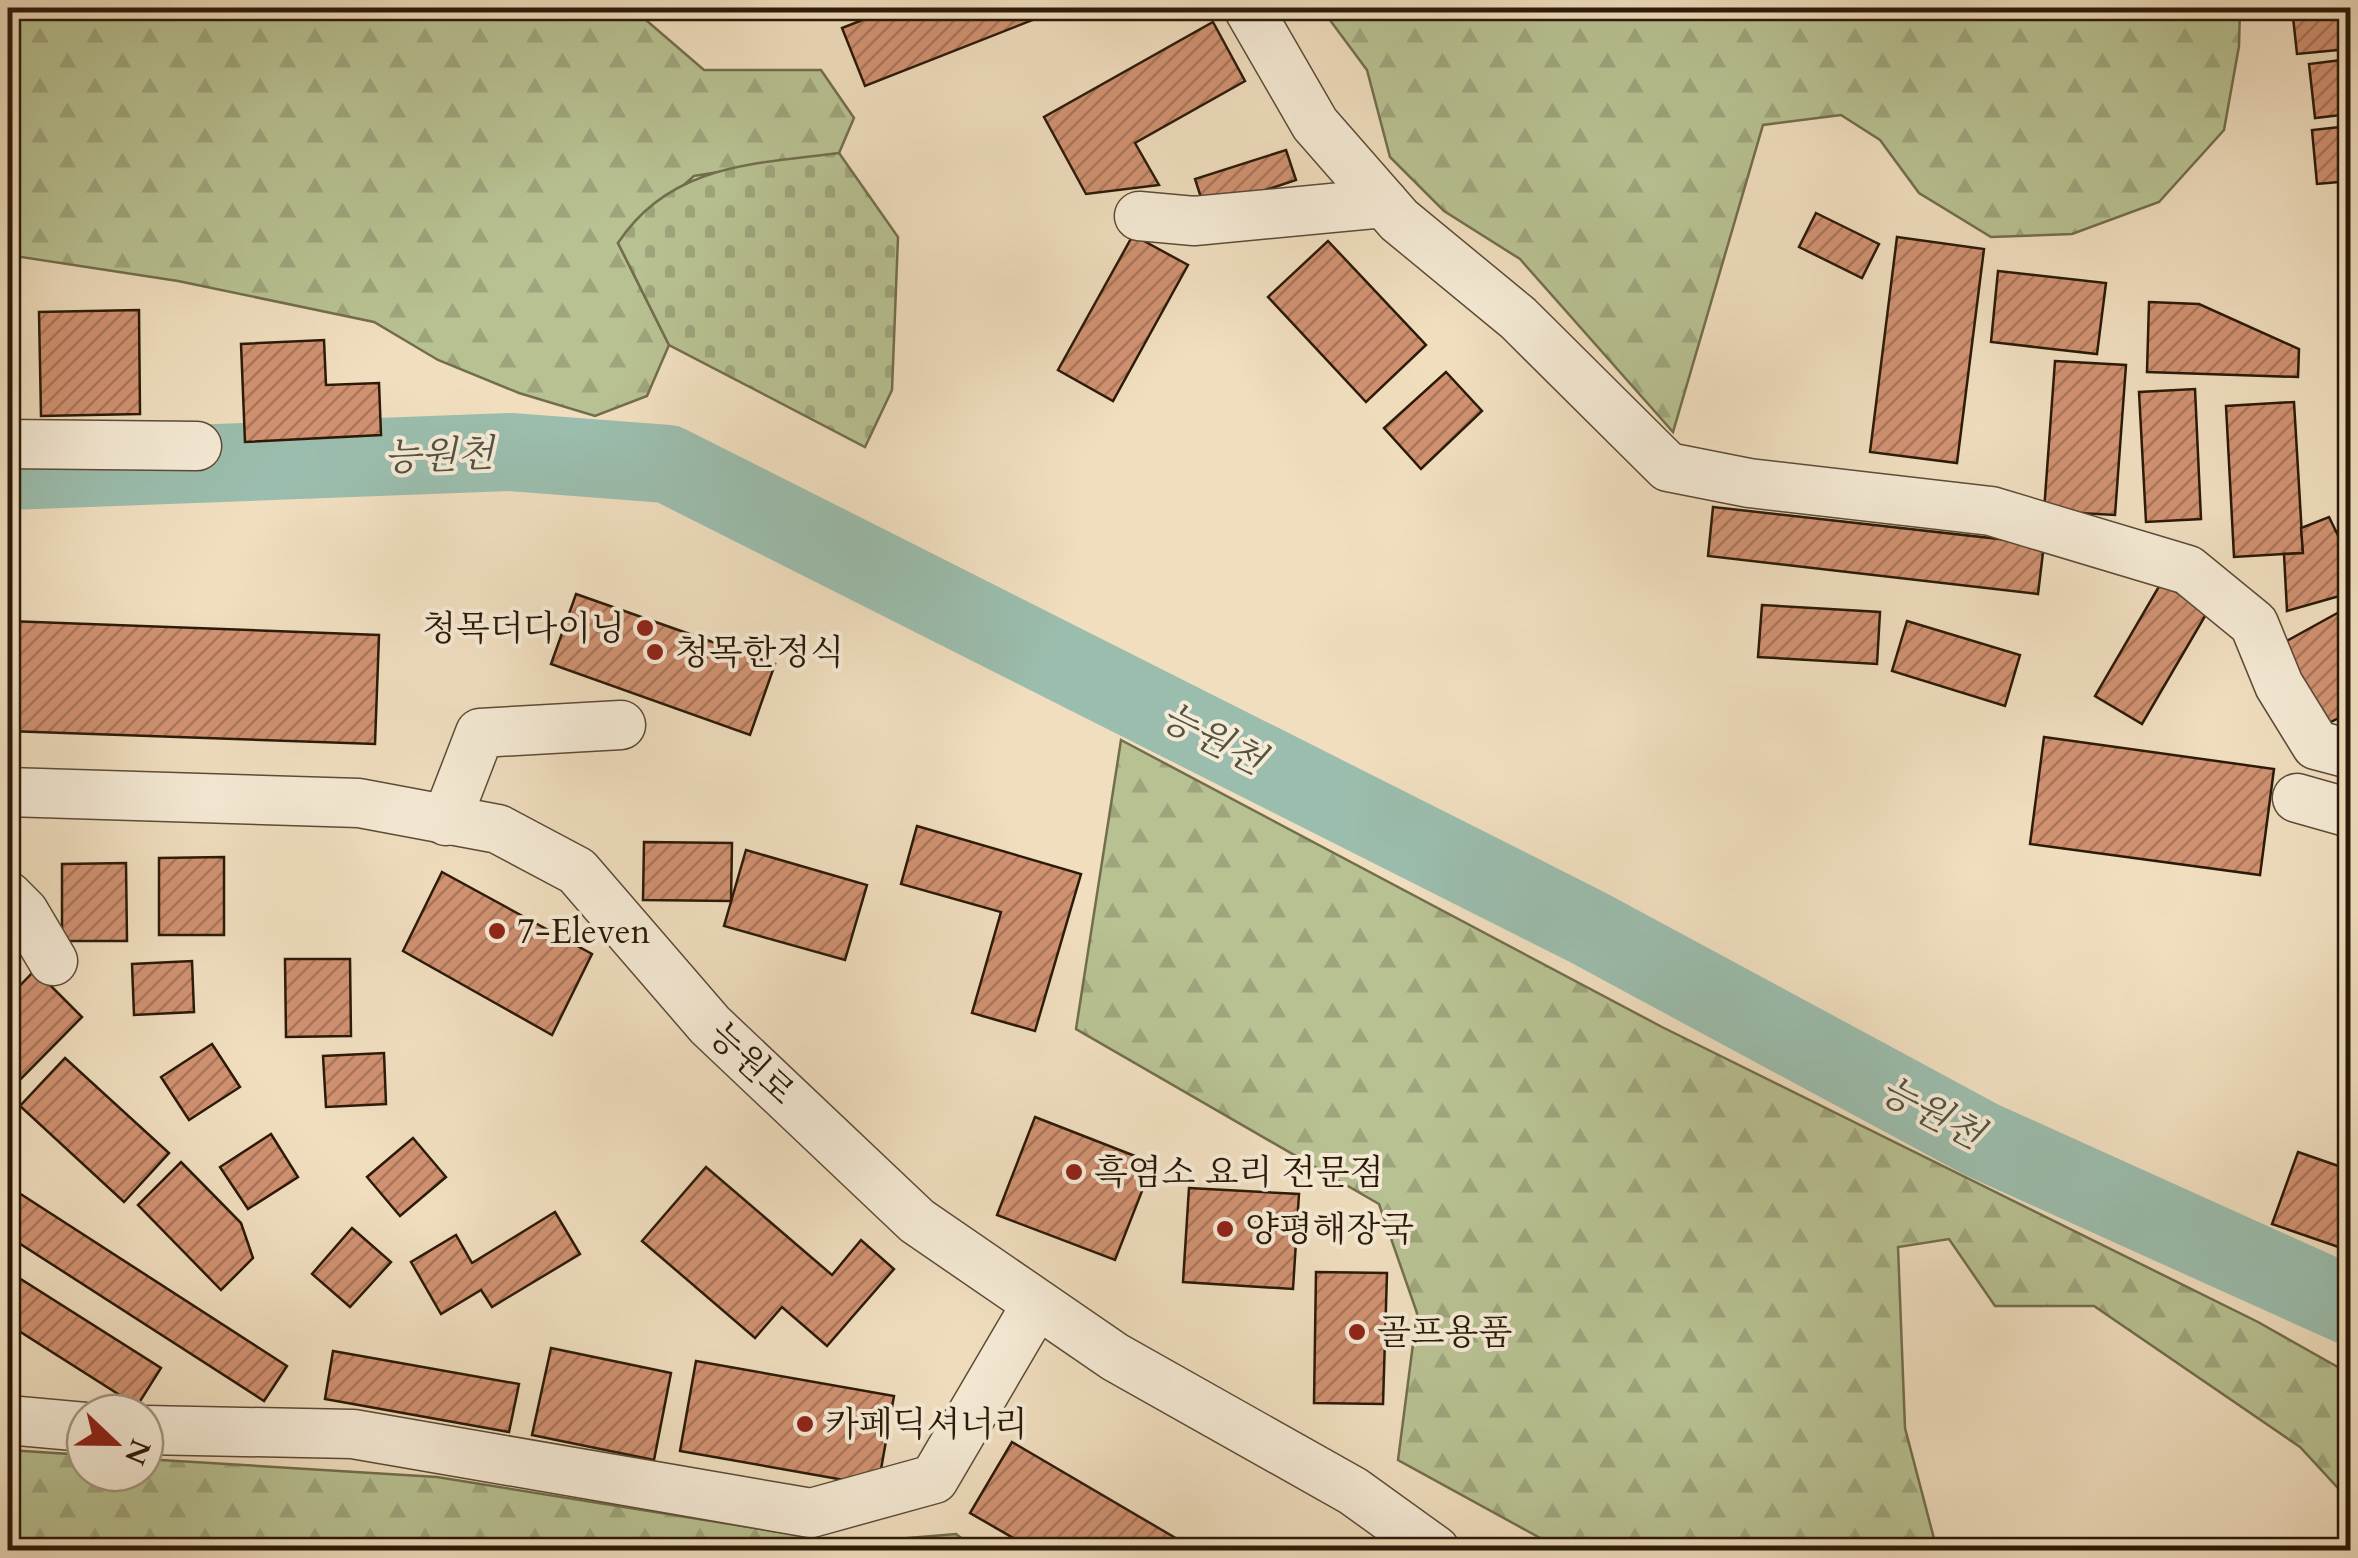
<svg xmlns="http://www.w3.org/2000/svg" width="2358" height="1558" viewBox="0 0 2358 1558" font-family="Cardo,'Noto Serif KR',serif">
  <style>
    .forest { fill: url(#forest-firs); stroke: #726e4d; stroke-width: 2.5 }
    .cemetery { fill: url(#cemetery-stones); stroke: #726e4d; stroke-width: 2.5 }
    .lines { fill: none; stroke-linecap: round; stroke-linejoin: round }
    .river { stroke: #9bbdad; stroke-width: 78 }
    .building { fill: url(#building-hatch); stroke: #2b1a08; stroke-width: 2.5 }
    .minor-casing { stroke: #5c4b36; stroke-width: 51 }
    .minor { stroke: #f5ead5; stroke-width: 48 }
    .poi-dot { fill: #8f2418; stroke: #f5ead5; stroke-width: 4 }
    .labels { text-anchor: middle; stroke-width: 8; stroke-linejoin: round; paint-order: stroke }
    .poi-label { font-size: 35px; fill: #2b1a08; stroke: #f5ead5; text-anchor: start }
    .street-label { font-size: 35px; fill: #2b1a08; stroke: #f5ead5 }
    .water-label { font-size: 38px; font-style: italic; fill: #525342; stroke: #f5ead5 }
  </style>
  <defs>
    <pattern id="forest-firs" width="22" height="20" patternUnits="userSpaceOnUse" patternTransform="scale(2.5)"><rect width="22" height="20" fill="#b8c192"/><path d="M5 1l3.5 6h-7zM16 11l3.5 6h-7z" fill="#9ea57c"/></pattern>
    <pattern id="cemetery-stones" width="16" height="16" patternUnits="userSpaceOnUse" patternTransform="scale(2.5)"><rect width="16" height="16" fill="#b8c192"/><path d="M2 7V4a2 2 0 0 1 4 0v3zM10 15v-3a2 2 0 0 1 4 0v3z" fill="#9ea57c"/></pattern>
    <pattern id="building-hatch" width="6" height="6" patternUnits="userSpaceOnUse" patternTransform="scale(2.5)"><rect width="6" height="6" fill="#d19272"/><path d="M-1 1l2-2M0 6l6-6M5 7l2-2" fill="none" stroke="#aa765c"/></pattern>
  </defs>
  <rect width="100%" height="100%" fill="#f0debf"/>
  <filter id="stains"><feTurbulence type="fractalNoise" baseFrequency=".002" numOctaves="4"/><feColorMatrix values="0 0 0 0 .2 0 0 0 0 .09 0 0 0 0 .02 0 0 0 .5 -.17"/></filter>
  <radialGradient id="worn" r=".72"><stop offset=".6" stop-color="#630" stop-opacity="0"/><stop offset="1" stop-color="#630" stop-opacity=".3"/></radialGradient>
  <g class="forest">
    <polygon points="8,8 632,8 704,70 821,70 854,118 839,153 694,176 618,243 669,345 647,396 595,416 519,393 438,360 374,322 178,281 8,255"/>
    <polygon points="1321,8 2240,8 2239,46 2224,130 2159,202 2072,234 1991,237 1919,193 1880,140 1841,115 1763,125 1673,432 1520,259 1444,211 1390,157 1367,70"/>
    <polygon points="1121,740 1662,1027 2258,1322 2350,1374 2350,1501 2300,1447 2094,1306 1995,1306 1949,1239 1898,1247 1905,1428 1937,1550 1562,1550 1398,1460 1417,1313 1379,1204 1076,1029"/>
    <polygon points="8,1450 85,1455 85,1473 145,1473 145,1459 437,1477 848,1543 956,1534 977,1550 8,1550"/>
  </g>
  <path class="cemetery" d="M839,153L898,237L892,390L865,447L669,345L618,243C670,164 753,164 839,153Z"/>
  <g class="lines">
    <polyline class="river" points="8,471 510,452 668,464 1587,927 1982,1140 2350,1306"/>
  </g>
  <g class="building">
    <polygon points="780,8 807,8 785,18"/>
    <polygon points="893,8 1063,8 865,86 842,28"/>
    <polygon points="2292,8 2345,8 2348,49 2297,54"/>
    <polygon points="1213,22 1245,81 1135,143 1159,185 1086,194 1044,117"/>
    <polygon points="2350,59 2350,114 2315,118 2309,64"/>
    <polygon points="2350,126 2350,181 2317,184 2312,130"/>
    <polygon points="1286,150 1296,180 1205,210 1195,179"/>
    <polygon points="1816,213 1879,244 1862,278 1799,247"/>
    <polygon points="1133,235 1188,265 1113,401 1058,370"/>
    <polygon points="1897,237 1984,249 1957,463 1870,452"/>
    <polygon points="1328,241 1426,345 1366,402 1268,297"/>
    <polygon points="1998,271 2106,283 2097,354 1991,342"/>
    <polygon points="2149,302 2199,304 2299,349 2298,377 2147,372"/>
    <polygon points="139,310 140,414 41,416 39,312"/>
    <polygon points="324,340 326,385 379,383 381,435 245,442 241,344"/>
    <polygon points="2055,361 2126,365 2115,515 2044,511"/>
    <polygon points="1446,372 1482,411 1421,469 1384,428"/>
    <polygon points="2195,389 2201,519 2146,522 2139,392"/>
    <polygon points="2294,402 2303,553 2234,557 2226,406"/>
    <polygon points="1713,507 2044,544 2038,594 1708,556"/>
    <polygon points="2329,517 2350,560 2350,593 2287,611 2284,554 2303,553 2301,528"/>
    <polygon points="2161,583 2208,611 2142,724 2095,696"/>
    <polygon points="576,594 775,664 750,735 551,664"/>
    <polygon points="1762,605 1880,612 1877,664 1758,657"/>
    <polygon points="2350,606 2350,712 2325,725 2283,643"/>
    <polygon points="8,621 379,635 375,744 8,731"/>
    <polygon points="1907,621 2020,655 2005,706 1892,671"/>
    <polygon points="2044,737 2274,769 2260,875 2030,844"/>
    <polygon points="917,826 1081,874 1035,1031 972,1013 1001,912 901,884"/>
    <polygon points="644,842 732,843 731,901 643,900"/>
    <polygon points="746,850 867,885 845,960 724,926"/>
    <polygon points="2342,852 2350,852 2350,887 2340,887"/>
    <polygon points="224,857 224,935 159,935 159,858"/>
    <polygon points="126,863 127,941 62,941 62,864"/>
    <polygon points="442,872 592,954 552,1035 403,951"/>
    <polygon points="285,959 350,959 351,1036 286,1037"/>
    <polygon points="192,961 194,1012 134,1015 132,964"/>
    <polygon points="35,970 82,1017 8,1092 8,998"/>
    <polygon points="212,1044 240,1087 189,1120 161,1077"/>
    <polygon points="384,1053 386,1104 326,1107 323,1056"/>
    <polygon points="65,1058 169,1153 124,1202 20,1106"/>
    <polygon points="1035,1117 1153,1163 1115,1260 997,1215"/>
    <polygon points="271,1134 298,1177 248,1209 220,1167"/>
    <polygon points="413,1138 446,1177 400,1216 367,1177"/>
    <polygon points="2298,1152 2350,1170 2350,1251 2272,1224"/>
    <polygon points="181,1162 241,1223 253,1258 221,1290 138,1205"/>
    <polygon points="706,1167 832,1275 861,1240 894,1269 827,1346 782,1307 755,1338 642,1241"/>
    <polygon points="1189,1188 1299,1194 1293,1289 1183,1282"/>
    <polygon points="16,1191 287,1366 264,1401 8,1236 8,1204"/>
    <polygon points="555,1212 580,1254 492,1307 481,1290 441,1314 411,1262 456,1235 472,1263"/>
    <polygon points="352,1228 391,1262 350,1307 312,1274"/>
    <polygon points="8,1271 161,1368 137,1406 8,1324"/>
    <polygon points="1316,1272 1387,1273 1383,1404 1314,1403"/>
    <polygon points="551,1348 671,1373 654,1460 532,1435"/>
    <polygon points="333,1351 519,1384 509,1432 325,1399"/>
    <polygon points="696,1361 894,1396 878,1486 680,1451"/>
    <polygon points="1012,1442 1196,1550 1034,1550 970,1513"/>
  </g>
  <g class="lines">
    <g class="minor-casing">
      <g id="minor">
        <polyline points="1248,8 1315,124 1399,220 1518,318 1668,467 1749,483 1991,511 2188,570 2254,624 2279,685 2316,745 2350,754"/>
        <polyline points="1139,216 1194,221 1384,203"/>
        <polyline points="8,444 197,446"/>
        <polyline points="8,792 359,803 498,829 577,871 710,1025 917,1221 1115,1357 1353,1491 1435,1550"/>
        <polyline points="2297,798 2350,813"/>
        <polyline points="446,821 480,733 621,725"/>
        <polyline points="8,896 24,912 53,961"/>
        <polyline points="8,1420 85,1427"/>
        <polyline points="145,1430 353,1434 811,1513 934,1479 1036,1305"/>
      </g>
    </g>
    <use href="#minor" class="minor"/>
  </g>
  <g class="poi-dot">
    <circle cx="645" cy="628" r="10"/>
    <circle cx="655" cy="652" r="10"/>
    <circle cx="497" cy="931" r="10"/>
    <circle cx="1074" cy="1172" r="10"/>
    <circle cx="1225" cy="1229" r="10"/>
    <circle cx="1357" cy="1332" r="10"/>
    <circle cx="805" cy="1424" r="10"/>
  </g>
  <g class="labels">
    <g class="poi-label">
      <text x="625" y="640" text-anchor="end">청목더다이닝</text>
      <text x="675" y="664">청목한정식</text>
      <text x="517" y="943">7-Eleven</text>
      <text x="1094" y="1184">흑염소 요리 전문점</text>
      <text x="1245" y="1241">양평해장국</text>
      <text x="1377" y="1344">골프용품</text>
      <text x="825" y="1436">카페딕셔너리</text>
    </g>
    <g class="street-label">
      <text transform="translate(752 1063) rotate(43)" y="12">능원로</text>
    </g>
    <g class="water-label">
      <text transform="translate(439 455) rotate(-2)" y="13">능원천</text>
      <text transform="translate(1213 738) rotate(27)" y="13">능원천</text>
      <text transform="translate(1932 1112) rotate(28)" y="13">능원천</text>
    </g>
  </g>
  <rect width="2358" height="1558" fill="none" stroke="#f0debf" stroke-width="40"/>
  <rect x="10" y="10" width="2338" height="1538" fill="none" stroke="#2b1a08" stroke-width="5"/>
  <rect x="20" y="20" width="2318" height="1518" fill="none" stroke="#2b1a08" stroke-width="2.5"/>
  <g transform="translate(115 1443) rotate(112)"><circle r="48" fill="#f5ead5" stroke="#a49783" stroke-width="2.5"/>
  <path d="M0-8L18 38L0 25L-18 38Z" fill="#8f2418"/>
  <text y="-15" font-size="28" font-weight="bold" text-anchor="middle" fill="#2b1a08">N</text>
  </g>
  <rect width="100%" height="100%" filter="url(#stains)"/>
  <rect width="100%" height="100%" fill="url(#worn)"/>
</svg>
